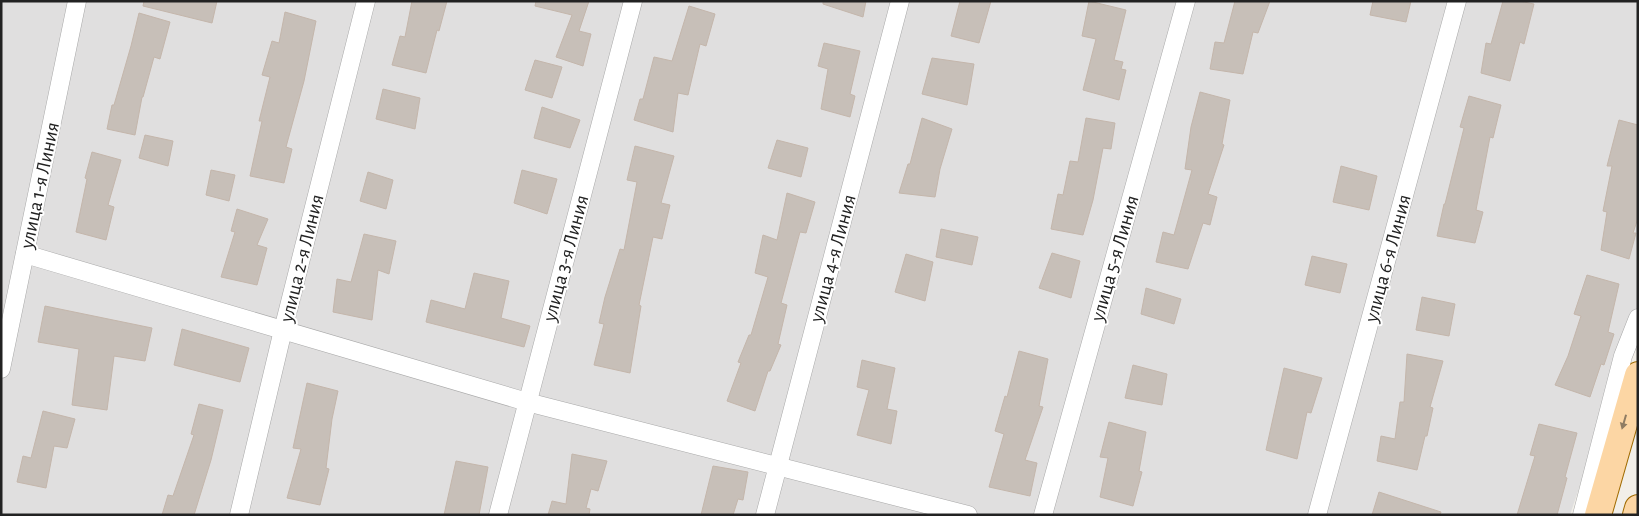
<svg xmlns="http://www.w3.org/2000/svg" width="1639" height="516" viewBox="0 0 1639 516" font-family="'Alegreya Sans',sans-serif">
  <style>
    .residential { fill: #e0dfdf }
    .building { fill: #c7bfb8; stroke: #c4b6ab }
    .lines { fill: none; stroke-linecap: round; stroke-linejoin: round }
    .minor-casing { stroke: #a9a9a9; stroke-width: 19 }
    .primary-casing { stroke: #a06b00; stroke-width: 28 }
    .minor { stroke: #fff; stroke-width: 18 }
    .primary { stroke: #fcd6a4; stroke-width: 26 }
    .oneway { fill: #8f7c63 }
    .labels { text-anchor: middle; stroke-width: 4; stroke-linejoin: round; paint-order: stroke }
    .street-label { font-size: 20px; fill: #222; stroke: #fff }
  </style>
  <rect width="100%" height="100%" fill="#f2efe9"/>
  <polygon class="residential" points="1,1 1638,1 1638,313 1570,515 1,515"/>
  <g class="building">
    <polygon points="144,1 217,1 212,23 143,6"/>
    <polygon points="412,1 447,1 439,31 437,30 426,73 392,65 400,36 405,37"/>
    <polygon points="536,1 589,1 579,31 591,34 583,66 556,57 572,15 535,6"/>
    <polygon points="823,1 866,1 863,17 823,4"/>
    <polygon points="960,1 991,1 979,43 951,36"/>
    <polygon points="1089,1 1126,10 1114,60 1123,62 1121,69 1126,70 1119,100 1083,90 1096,39 1082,36"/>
    <polygon points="1235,1 1270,1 1258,33 1253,32 1243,74 1210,69 1215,42 1224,43"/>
    <polygon points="1373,1 1411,1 1406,22 1370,15"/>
    <polygon points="1503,1 1519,1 1534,4 1524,44 1520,42 1510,81 1481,73 1486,43 1491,44"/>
    <polygon points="689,6 715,14 706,46 700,44 688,95 678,93 673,132 634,120 640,99 643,99 654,57 672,61"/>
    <polygon points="285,12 316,21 304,81 286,147 292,149 284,183 250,176 262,121 259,121 270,77 262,75 272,41 279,43"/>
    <polygon points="139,13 170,22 160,59 154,57 143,97 142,97 135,135 107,129 112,105 114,105 131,46"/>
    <polygon points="824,43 860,51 850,94 855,96 850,117 821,109 828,69 818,66"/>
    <polygon points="932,58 974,64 967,105 922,94"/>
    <polygon points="535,60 562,67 552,98 525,90"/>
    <polygon points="383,89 420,98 415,129 376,119"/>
    <polygon points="1200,92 1230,100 1222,144 1224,145 1208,194 1217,197 1210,225 1203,223 1188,269 1156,262 1163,232 1174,235 1192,170 1185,169 1191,127"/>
    <polygon points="1469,96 1501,105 1493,138 1490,137 1476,210 1483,212 1475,243 1437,236 1444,204 1445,204 1464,128 1460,127"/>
    <polygon points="542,107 580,120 570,148 534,138"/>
    <polygon points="922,118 952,129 940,169 935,197 899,193 908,164 910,164"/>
    <polygon points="1086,118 1115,123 1111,149 1103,148 1093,200 1083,235 1051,229 1058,194 1063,195 1070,161 1078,162"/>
    <polygon points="1619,120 1638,125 1638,218 1633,233 1636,233 1629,259 1601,250 1607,212 1603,211 1612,166 1607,166"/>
    <polygon points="145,135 173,141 168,166 139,158"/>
    <polygon points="777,140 808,148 801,177 768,168"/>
    <polygon points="635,146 674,156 661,203 670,205 662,239 653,237 639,305 641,306 630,373 594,365 604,324 599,323 605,297 620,249 624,250 637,182 627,180"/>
    <polygon points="92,152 121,160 108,205 114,207 106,240 76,232 87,179 85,178"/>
    <polygon points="1341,166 1377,176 1369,210 1333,202"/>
    <polygon points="211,170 235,175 229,201 206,195"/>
    <polygon points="522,170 557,179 547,214 514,203"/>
    <polygon points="368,172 393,180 386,209 360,201"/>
    <polygon points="787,193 815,202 806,233 800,232 781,303 787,305 778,344 781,345 770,371 768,371 755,411 727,401 741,363 738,362 749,335 751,335 768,277 755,273 763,235 777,240"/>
    <polygon points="237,209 268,219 257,245 267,248 257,285 221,277 235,232 231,231"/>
    <polygon points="941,229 978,237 972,265 936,257"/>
    <polygon points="364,234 396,241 389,274 378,270 372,320 333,312 337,279 351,282"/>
    <polygon points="1052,253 1080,261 1071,298 1039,288"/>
    <polygon points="906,254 933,262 925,301 895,292"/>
    <polygon points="1312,256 1347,264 1340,293 1305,285"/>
    <polygon points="474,273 509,281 501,318 530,326 524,347 426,322 431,300 465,309"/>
    <polygon points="1587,275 1619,284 1608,332 1614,334 1604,365 1601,364 1590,397 1555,385 1568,356 1581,316 1574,314"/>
    <polygon points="1146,288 1181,299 1174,324 1141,314"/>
    <polygon points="1422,297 1455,304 1449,336 1416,330"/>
    <polygon points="45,306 152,328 145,361 114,356 107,410 72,405 79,349 38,342"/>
    <polygon points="182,329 249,348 240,382 174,365"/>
    <polygon points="1019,351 1048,359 1039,406 1043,407 1025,460 1037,463 1030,496 989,487 1004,434 995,431 1005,396 1007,397"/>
    <polygon points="1407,354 1443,361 1430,407 1433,408 1427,436 1425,436 1417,470 1377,461 1381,436 1395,439 1400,402 1404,402"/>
    <polygon points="862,360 895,368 887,409 897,411 891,444 857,435 869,390 857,387"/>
    <polygon points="1133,365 1167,374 1162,405 1125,398"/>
    <polygon points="1284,368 1322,378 1311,413 1307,412 1297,459 1266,450"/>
    <polygon points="307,383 338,391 332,419 326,468 329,469 320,505 287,498 301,449 293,448"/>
    <polygon points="199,404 223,410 211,460 194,515 162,515 168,495 173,496 194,435 191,434"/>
    <polygon points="43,411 75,419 67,448 54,446 46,488 17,482 23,456 31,458"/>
    <polygon points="1109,422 1146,432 1139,471 1142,472 1133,506 1100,497 1108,458 1100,457"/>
    <polygon points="1539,424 1577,433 1565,477 1567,478 1557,515 1517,515 1535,456 1530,455"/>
    <polygon points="572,454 607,461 598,491 591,489 586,508 590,509 589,515 548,515 552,501 566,504"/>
    <polygon points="456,461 488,467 479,515 444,515"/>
    <polygon points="713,466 748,472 743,500 738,499 733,515 701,515"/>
    <polygon points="1379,492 1441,512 1440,515 1372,515"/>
  </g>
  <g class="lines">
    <g class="minor-casing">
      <g id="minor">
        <polyline points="25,254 527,402 968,515"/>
        <polyline points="1,369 77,1"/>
        <polyline points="239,515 283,330 366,1"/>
        <polyline points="498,515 633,1"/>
        <polyline points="765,515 900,1"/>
        <polyline points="1043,515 1186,1"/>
        <polyline points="1317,515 1457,1"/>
        <polyline points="1582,515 1623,356 1638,318"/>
      </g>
    </g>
    <g class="primary-casing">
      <g id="primary">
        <polyline points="1598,515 1638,375"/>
        <polyline points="1636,515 1638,508"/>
      </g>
    </g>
    <use href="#minor" class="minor"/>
    <use href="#primary" class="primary"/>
  </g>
  <defs><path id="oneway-solid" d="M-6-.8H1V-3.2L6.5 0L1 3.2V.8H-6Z" transform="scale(1.25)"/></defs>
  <use class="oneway" href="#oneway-solid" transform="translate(1624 422) rotate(106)"/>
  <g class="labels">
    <g class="street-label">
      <text transform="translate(39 185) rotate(-78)" y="7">улица 1-я Линия</text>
      <text transform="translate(301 258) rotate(-76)" y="7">улица 2-я Линия</text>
      <text transform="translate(565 258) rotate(-75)" y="7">улица 3-я Линия</text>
      <text transform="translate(832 258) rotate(-75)" y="7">улица 4-я Линия</text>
      <text transform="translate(1114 258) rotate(-74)" y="7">улица 5-я Линия</text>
      <text transform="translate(1387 258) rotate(-75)" y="7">улица 6-я Линия</text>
    </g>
  </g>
  <rect width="1639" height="516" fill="none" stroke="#222222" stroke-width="5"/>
</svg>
